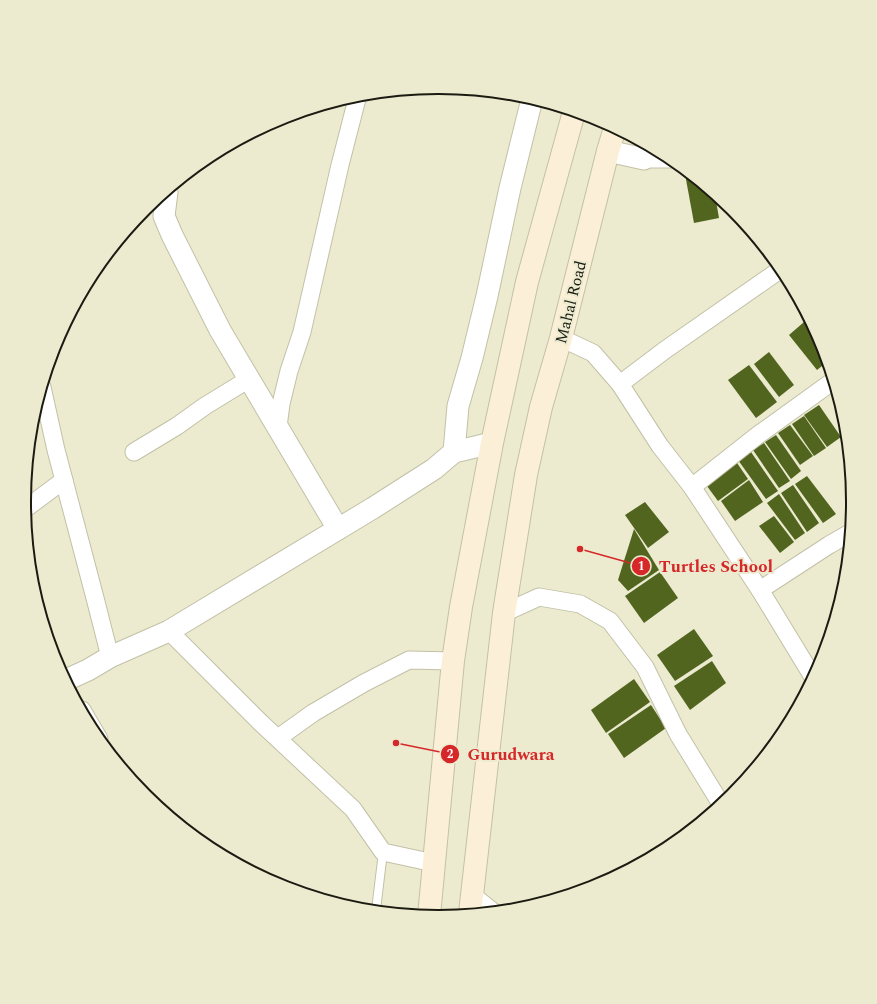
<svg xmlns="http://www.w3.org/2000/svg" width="877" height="1004" viewBox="0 0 877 1004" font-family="Spectral,serif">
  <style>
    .building { fill: #51651f }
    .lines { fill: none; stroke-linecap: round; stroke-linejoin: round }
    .service-casing { stroke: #c2c1a7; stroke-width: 10 }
    .minor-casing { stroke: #c2c1a7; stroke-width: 19 }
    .tertiary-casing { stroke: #c2c1a7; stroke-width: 23 }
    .secondary-casing { stroke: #c2c1a7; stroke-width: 24 }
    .service { stroke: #fff; stroke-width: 8 }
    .minor { stroke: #fff; stroke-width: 17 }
    .tertiary { stroke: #fff; stroke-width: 21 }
    .secondary { stroke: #fbf0d7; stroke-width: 22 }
    .labels { text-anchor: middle; stroke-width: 4; stroke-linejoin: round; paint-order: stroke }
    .street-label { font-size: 16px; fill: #1c1b12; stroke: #ecebd0 }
    .rim { fill: none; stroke: #1c1b12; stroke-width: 2 }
    .leader { fill: none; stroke: #d62828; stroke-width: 1.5 }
    .callout-dot { fill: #d62828; stroke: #ecebd0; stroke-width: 1.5 }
    .mark-label { font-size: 12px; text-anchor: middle; font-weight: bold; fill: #fff }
    .callout-label { font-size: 17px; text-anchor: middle; font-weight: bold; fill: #d62828; stroke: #ecebd0; stroke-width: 4; stroke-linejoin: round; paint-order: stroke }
  </style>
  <rect width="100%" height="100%" fill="#ecebd0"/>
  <g class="building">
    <polygon points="688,173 715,195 719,218 694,223 685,174"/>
    <polygon points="739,219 740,219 770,255 765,259"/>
    <polygon points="804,322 822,346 827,362 817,370 789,335"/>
    <polygon points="769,352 794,385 779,397 754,364"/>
    <polygon points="749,365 777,402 756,418 728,380"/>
    <polygon points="819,405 841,437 827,447 804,415"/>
    <polygon points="804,416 826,448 814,456 792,424"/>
    <polygon points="790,425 813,456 800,465 778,433"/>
    <polygon points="776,435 801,471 791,479 765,442"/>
    <polygon points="764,443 790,481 779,488 753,450"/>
    <polygon points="751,452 778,491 766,499 738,460"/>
    <polygon points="735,460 748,479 718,501 704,482"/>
    <polygon points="807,476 836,514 823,523 795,484"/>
    <polygon points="749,480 763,502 735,521 721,501"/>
    <polygon points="793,485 819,523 807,532 781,493"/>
    <polygon points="779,494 805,533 795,540 767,503"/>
    <polygon points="645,502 669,532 648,548 625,515"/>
    <polygon points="774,516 794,542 780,553 759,526"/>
    <polygon points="634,529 659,570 628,591 618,580"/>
    <polygon points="660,572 678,598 644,623 625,596"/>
    <polygon points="694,629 713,656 675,681 657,655"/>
    <polygon points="712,661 726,683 690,710 674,686"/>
    <polygon points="634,679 650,702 606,733 591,710"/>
    <polygon points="651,705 666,728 624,758 608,734"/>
  </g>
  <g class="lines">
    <g class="service-casing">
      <polyline id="service" points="376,910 383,852"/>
    </g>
    <g class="minor-casing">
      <g id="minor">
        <polyline points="644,159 671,159"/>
        <polyline points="561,338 593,353 620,384 665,350 781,269"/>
        <polyline points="620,384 660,446 692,487 760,590 813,677"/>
        <polyline points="42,387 56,450 95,598 110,657"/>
        <polyline points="278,427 281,404 289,371 302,332 340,165 358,95"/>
        <polyline points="134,452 177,426 205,406 249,379"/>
        <polyline points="692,487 758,435 833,381"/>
        <polyline points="25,509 64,480"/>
        <polyline points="760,590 829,545 850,533"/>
        <polyline points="504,613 539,597 580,604 610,621 645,667 678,734 721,804"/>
        <polyline points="169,631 261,723 353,809 383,852 434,863"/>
        <polyline points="82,710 99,739"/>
        <polyline points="278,738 313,713 364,683 409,660 453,661"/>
        <polyline points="472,895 492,911"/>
      </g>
    </g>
    <g class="tertiary-casing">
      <g id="tertiary">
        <polyline points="608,151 644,159 648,146"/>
        <polyline points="167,192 164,216 172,235 220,330 338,529"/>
        <polyline points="454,452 458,406 472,358 487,296 510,188 532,99"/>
        <polyline points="66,680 88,670 110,657 169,631 373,508 434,469 454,452 492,443"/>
      </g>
    </g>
    <g class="secondary-casing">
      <g id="secondary">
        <polyline points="470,913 504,613 526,475 541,407 561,338 608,151 615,128"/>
        <polyline points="429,916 453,661 461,607 492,443 527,282 574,112"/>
      </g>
    </g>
    <use href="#service" class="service"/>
    <use href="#minor" class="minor"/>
    <use href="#tertiary" class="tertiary"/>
    <use href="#secondary" class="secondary"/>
  </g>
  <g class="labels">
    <g class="street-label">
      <text transform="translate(570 302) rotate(-76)" y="6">Mahal Road</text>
    </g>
  </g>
  <path d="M0 0H877V1004H0ZM438 94H439A407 407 0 0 1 846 501V503A407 407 0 0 1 439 910H438A407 407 0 0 1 31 503V501A407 407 0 0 1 438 94Z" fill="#ecebd0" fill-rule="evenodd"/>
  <path class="rim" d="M438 94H439A407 407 0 0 1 846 501V503A407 407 0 0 1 439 910H438A407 407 0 0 1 31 503V501A407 407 0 0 1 438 94Z"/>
  <path class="leader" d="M580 549L641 566M396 743L450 754"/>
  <g class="callout-dot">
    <circle cx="580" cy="549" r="4"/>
    <circle cx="396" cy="743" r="4"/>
    <circle cx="641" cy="566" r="10"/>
    <circle cx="450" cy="754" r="10"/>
  </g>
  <g class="mark-label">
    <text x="641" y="570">1</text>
    <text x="450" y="758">2</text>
  </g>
  <g class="callout-label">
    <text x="716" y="572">Turtles School</text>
    <text x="511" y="760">Gurudwara</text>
  </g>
</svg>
